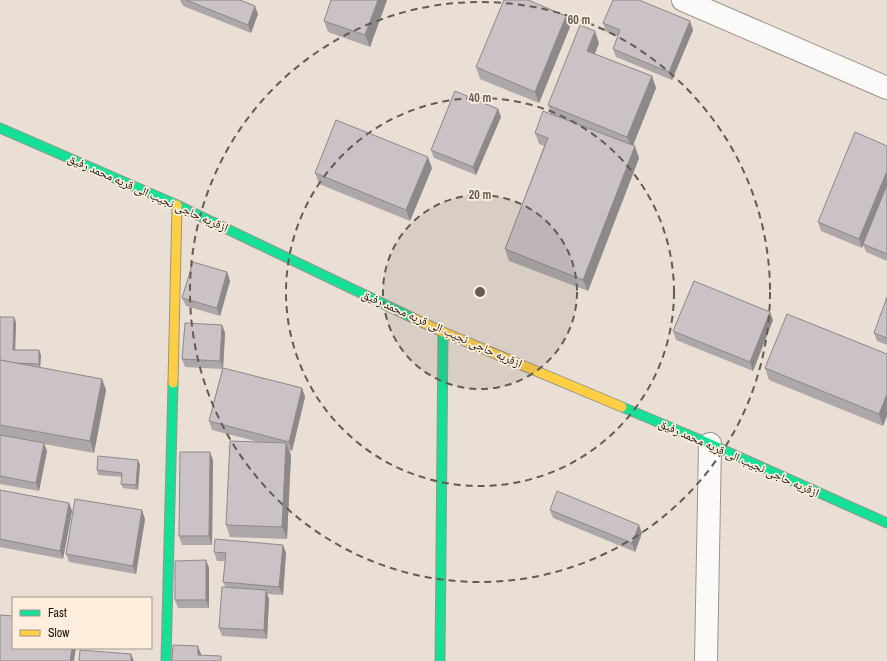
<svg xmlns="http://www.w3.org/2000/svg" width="887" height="661" viewBox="0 0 887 661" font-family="'Archivo Narrow','Noto Naskh Arabic',sans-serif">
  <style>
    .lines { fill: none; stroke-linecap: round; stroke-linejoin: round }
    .street-casing { stroke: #9b948b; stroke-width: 24 }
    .fast-casing { stroke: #9b948b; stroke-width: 11 }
    .slow-casing { stroke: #9b948b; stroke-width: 11 }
    .street { stroke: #fcfaf9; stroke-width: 22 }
    .fast { stroke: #16e098; stroke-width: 9 }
    .slow { stroke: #ffcf43; stroke-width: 9 }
    .wall { fill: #aea7a9 }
    .shaded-wall { fill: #8d888a }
    .building { fill: #cac2c5; stroke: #8d888a }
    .ring { fill: none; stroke: #635c53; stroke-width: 2; stroke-dasharray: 7 5 }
    .labels { text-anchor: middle; stroke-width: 3.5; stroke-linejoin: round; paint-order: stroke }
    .street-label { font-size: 12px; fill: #1b150e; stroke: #fdeedd }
    .centre { fill: #635c53; stroke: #fdeedd; stroke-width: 2 }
    .ring-label { font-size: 12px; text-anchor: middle; font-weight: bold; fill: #635c53; stroke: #fdeedd; stroke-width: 3.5; stroke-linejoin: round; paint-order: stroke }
  </style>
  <rect width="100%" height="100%" fill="#e9dfd4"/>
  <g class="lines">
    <g class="street-casing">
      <g id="street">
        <polyline points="683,0 887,88"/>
        <polyline points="706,661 710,444"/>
      </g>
    </g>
    <g class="fast-casing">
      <g id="fast">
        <polyline points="0,128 177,205 413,318"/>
        <polyline points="622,407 710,444 887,523"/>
        <polyline points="166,661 173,383"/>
        <polyline points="440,661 443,332"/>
      </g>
    </g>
    <g class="slow-casing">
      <g id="slow">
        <polyline points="413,318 443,332 622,407"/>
        <polyline points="173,383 177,205"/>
      </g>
    </g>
    <use href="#street" class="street"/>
    <use href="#fast" class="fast"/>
    <use href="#slow" class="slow"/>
  </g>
  <g class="wall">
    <polygon points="180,0 240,0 258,14 251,33 183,6"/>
    <polygon points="387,0 370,47 328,32 324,21"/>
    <polygon points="690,21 693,30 672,80 616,57 613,49 618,36 606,32 603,23"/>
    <polygon points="570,27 539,103 480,79 476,67"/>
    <polygon points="599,43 595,54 652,76 656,88 633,145 639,158 588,291 509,261 505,249 544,146 539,144 535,133 551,114 548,105"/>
    <polygon points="498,109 501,117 476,175 434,158 431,150"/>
    <polygon points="887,146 887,261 866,252 863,245 862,248 821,231 818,222"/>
    <polygon points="432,168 410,221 319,184 315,173"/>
    <polygon points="227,272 230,281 220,316 186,306 182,298"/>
    <polygon points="887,297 887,345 877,341 874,333"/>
    <polygon points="0,317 16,322 15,350 39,350 41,355 40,368 102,379 106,390 94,453 44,444 47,451 39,491 0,484"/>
    <polygon points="773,320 753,371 676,340 673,331"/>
    <polygon points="222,325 225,333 223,368 302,388 305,397 292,451 289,450 291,455 287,539 230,537 226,525 259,442 212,430 209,421 222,369 185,367 182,359"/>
    <polygon points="887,354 883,426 769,380 765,368"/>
    <polygon points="213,460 212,545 182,545 179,536"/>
    <polygon points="140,465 138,490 123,488 121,484 122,477 98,475 97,470"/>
    <polygon points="0,490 69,503 72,511 63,559 0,547"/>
    <polygon points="550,510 642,533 635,552 553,518"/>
    <polygon points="145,519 136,574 69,562 66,554"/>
    <polygon points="283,545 286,553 283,595 267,594 269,599 267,639 222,636 219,628 226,588 223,582 225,561 217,561 214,552"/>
    <polygon points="206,560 209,568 209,608 178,608 175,600"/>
  </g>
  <g class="shaded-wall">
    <polygon points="378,0 387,0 370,47 365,35"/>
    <polygon points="255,6 258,14 251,33 248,25"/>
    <polygon points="566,16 570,27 539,103 535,92"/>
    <polygon points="690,21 693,30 672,80 669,72"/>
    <polygon points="595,31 599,43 591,62 587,51"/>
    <polygon points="652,76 656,88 632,148 627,137"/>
    <polygon points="498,109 501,117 476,175 473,167"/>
    <polygon points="635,146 639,158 588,291 583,280"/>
    <polygon points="428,157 432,168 410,221 406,210"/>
    <polygon points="887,171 887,187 862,248 859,239"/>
    <polygon points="227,272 230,281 220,316 217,308"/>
    <polygon points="770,312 773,320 753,371 750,362"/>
    <polygon points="14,317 16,322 15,354 13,350"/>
    <polygon points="222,325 225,333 223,369 220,361"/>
    <polygon points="39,350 41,355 40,368 39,364"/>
    <polygon points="102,379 106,390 94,453 90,441"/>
    <polygon points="302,388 305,397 292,451 289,442"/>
    <polygon points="887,394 887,416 883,426 879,414"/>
    <polygon points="44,443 47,451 39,491 36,483"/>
    <polygon points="286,443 291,455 287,539 282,527"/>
    <polygon points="210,452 213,460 212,545 209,536"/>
    <polygon points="138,460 140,465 138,490 136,485"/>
    <polygon points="69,503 72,511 63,559 60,551"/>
    <polygon points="142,510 145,519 136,574 133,566"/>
    <polygon points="639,525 642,533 635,552 632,543"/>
    <polygon points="283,545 286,553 283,595 279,587"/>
    <polygon points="206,560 209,568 209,608 206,600"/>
    <polygon points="266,590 269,599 267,639 264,630"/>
    <polygon points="198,646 201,654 201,661 198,655"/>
    <polygon points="72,648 76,648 74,661 70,661"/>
    <polygon points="131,654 134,661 131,661"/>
  </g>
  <g class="building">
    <polygon points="186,0 240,0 255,6 248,25"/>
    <polygon points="331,0 378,0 365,35 324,21"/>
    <polygon points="504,0 528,0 566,16 535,92 476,67"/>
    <polygon points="613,0 639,0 690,21 669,72 613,49 620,30 603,23"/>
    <polygon points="580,25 595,31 587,51 652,76 627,137 548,105"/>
    <polygon points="455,91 498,109 473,167 431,150"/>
    <polygon points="543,111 635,146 583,280 505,249 548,138 535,133"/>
    <polygon points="336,120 428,157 406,210 315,173"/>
    <polygon points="855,132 887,146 887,171 859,239 818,222"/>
    <polygon points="887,185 887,254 863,244"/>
    <polygon points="193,262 227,272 217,308 182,298"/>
    <polygon points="694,281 770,312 750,362 673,331"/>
    <polygon points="887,297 887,338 874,333"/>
    <polygon points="787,314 887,354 887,394 879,414 765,368"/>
    <polygon points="0,317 14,317 13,350 39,350 39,364 12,363 0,360"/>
    <polygon points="185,323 222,325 220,361 182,359"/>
    <polygon points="0,360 102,379 90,441 0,425"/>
    <polygon points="223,368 302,388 289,442 209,421"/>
    <polygon points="0,435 44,443 36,483 0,476"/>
    <polygon points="230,441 286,443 282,527 226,525"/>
    <polygon points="180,452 210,452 209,536 179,536"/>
    <polygon points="98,456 138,460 136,485 121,484 122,473 97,470"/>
    <polygon points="0,490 69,503 60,551 0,539"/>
    <polygon points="557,491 639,525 632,543 550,510"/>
    <polygon points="75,499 142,510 133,566 66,554"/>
    <polygon points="215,539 283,545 279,587 223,582 226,553 214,552"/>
    <polygon points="206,560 206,600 175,600 175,561"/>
    <polygon points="222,587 266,590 264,630 219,628"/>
    <polygon points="0,615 13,616 13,648 72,648 70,661 0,661"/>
    <polygon points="173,645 198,646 198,655 221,656 221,661 172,661"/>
    <polygon points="80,650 131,654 131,661 79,661"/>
  </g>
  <circle cx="480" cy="292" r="97" fill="#635c53" fill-opacity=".12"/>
  <g class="ring">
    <circle cx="480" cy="292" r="97"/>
    <circle cx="480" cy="292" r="194"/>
    <circle cx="480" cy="292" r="290"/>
  </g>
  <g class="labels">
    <g class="street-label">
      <text transform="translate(148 193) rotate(24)" y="4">ازقریه حاجی نجیب الی قریه محمد رفیق</text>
      <text transform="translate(442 329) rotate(24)" y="4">ازقریه حاجی نجیب الی قریه محمد رفیق</text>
      <text transform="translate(739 458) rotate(24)" y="4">ازقریه حاجی نجیب الی قریه محمد رفیق</text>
    </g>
  </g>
  <circle cx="480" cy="292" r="6" class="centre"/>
  <g class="ring-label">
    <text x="579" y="24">60 m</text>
    <text x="480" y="102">40 m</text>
    <text x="480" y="199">20 m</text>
  </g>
  <rect x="12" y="597" width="140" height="52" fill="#fdeedd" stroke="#a3978a"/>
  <rect x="20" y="610" width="20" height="6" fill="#16e098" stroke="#a3978a"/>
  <text x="48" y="617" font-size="12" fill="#1b150e">Fast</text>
  <rect x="20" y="630" width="20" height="6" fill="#ffcf43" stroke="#a3978a"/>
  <text x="48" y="637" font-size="12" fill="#1b150e">Slow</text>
</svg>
